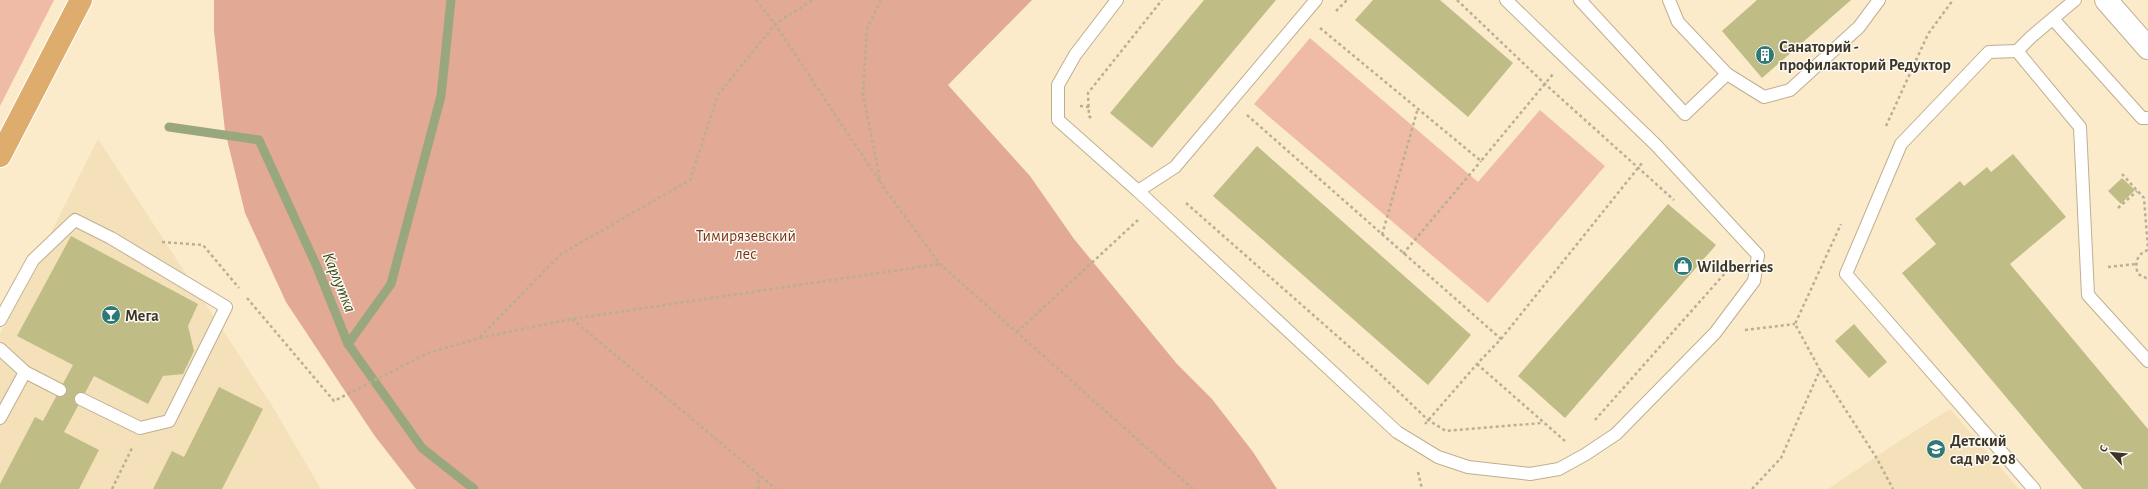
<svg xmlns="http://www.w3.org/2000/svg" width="2148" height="489" viewBox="0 0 2148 489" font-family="'Alegreya Sans',sans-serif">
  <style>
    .built { fill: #f4e1b9 }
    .green { fill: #efbba7 }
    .forest { fill: #e2a994 }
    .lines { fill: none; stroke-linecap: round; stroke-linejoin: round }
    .stream { stroke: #98a77e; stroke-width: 9 }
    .building { fill: #bfbd85 }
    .service-casing { stroke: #bfaf91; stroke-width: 14 }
    .tertiary-casing { stroke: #bfaf91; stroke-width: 24 }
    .primary-casing { stroke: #fff; stroke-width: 24 }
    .path { stroke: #baae94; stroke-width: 2.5; stroke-dasharray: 3 3; stroke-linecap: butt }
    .service { stroke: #fff; stroke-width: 12 }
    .tertiary { stroke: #fff; stroke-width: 22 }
    .primary { stroke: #dead6d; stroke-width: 22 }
    .labels { text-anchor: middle; stroke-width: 3; stroke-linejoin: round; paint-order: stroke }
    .poi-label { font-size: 16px; font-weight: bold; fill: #3c3629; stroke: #fcf9f3; text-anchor: start }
    .park-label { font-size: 16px; fill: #7b371a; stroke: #fcf9f3 }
    .water-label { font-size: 17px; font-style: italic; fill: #374c16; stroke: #fcf9f3 }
  </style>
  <rect width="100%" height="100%" fill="#fbebcb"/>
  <g class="built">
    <polygon points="98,139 271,404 321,489 0,489 0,334"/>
    <polygon points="1950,409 2019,489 1828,489 1901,440"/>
  </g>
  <g class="green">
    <polygon points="0,0 54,0 0,106"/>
    <polygon points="1310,38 1478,182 1540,110 1605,166 1488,303 1254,104"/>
  </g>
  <polygon class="forest" points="214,0 1032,0 948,85 1030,176 1074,239 1177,364 1212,399 1253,452 1277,489 416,489 374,435 286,302 245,213 225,131 214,31"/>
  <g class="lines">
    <g class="stream">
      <polyline points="169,127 259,140 317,267 348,344 422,448 474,489"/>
      <polyline points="348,344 391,284 441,96 451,0"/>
    </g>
  </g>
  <g class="building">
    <polygon points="1204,0 1276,0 1152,148 1110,113"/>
    <polygon points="1373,0 1440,0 1513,63 1468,117 1355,20"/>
    <polygon points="1757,0 1851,0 1762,78 1722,31"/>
    <polygon points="1257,146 1471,335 1428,385 1213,196"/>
    <polygon points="2013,154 2066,217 2010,264 2148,429 2148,489 2083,489 1902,273 1936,244 1915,219 1960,181 1964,186 1987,167 1991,172"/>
    <polygon points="2122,178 2135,190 2121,204 2108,191"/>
    <polygon points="1668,204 1716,245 1565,418 1518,376"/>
    <polygon points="71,236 198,304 188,326 194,351 183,374 163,376 148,404 94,376 64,432 99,450 79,489 0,489 0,484 35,417 43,421 73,365 17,336"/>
    <polygon points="1854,324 1887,362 1869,378 1835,341"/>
    <polygon points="219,387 263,409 222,489 153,489 172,451 184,457"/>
  </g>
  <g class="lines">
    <g class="service-casing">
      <g id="service">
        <polyline points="1117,0 1075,55 1058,85 1058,120 1138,191 1397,432 1438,457 1468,467 1530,474 1559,469 1586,454 1616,434 1715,333 1754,281 1758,255 1656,145 1506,0"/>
        <polyline points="1580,0 1685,114 1727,74"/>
        <polyline points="1669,0 1678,22 1727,74 1764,97 1790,90 1859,27 1879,0"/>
        <polyline points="2075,0 2031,37 2017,51 2080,127 2088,295 2148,361"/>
        <polyline points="2053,19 2142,118 2148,118"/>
        <polyline points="2017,51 1989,52 1901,144 1846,274 2034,489"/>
        <polyline points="1138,191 1175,167 1316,0"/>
        <polyline points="0,320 33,260 75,220 111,238 226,307 169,421 140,428 81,399"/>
        <polyline points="0,349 25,372 60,390"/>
        <polyline points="0,418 25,372"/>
      </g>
    </g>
    <g class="tertiary-casing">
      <polyline id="tertiary" points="2106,0 2148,48"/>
    </g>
    <g class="primary-casing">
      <polyline id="primary" points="0,156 81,0"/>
    </g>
    <g class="path">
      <polyline points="756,0 775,24 880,182"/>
      <polyline points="881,0 867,29 863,94 881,184 940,264 1193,489"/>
      <polyline points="1457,0 1545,84 1674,200"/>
      <polyline points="1336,11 1347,0"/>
      <polyline points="1320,28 1481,161 1553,74"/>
      <polyline points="1080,106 1089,107"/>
      <polyline points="1247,115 1501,339 1477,364 1425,424"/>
      <polyline points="1091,118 1089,116 1088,93 1162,0"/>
      <polyline points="1886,126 1928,34 1953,0"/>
      <polyline points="2122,174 2144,198 2148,249"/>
      <polyline points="1186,203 1378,372 1428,420 1446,431 1542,423"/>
      <polyline points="2118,208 2137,191"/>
      <polyline points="1382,235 1418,108"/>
      <polyline points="162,242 203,245 239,288"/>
      <path d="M2148,250C2137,254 2134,263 2138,274L2148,279"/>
      <polyline points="1403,254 1481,161"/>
      <polyline points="2108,267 2136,264"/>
      <polyline points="247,298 334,401 428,353 480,338 571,319 940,264"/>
      <polyline points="572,319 776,489"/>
      <polyline points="1745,330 1795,324"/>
      <polyline points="1017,332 1138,220"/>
      <polyline points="480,337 561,254 690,180 718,95 775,24 813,0"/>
      <polyline points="1501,339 1642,163"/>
      <polyline points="1477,364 1565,441"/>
      <polyline points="1820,370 1876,457 1893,489"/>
      <polyline points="1595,420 1734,263"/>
      <polyline points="1418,472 1422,489"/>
      <polyline points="112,489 132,448"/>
      <polyline points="758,489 759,476"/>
      <polyline points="1752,489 1781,458 1820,370 1795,324 1841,224"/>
    </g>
    <use href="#service" class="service"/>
    <use href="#tertiary" class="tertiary"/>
    <use href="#primary" class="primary"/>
  </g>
  <defs>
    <g id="building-disc" transform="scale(1)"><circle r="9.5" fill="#2e7876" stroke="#fcf9f3"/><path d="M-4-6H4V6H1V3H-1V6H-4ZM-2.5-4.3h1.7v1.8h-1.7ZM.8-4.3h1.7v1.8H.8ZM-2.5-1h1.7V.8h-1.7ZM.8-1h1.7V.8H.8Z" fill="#fff"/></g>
    <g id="shop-disc" transform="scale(1)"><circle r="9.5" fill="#2e7876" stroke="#fcf9f3"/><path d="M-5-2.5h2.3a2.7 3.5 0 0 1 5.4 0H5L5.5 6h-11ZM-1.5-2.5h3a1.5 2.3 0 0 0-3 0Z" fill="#fff"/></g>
    <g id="bar-disc" transform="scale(1)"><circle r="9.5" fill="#2e7876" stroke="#fcf9f3"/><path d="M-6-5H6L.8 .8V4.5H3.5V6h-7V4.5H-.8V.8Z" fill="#fff"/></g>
    <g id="school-disc" transform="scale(1)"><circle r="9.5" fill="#2e7876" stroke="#fcf9f3"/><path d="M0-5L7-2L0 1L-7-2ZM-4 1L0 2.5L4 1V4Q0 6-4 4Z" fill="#fff"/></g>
  </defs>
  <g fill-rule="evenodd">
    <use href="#building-disc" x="1765" y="55"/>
    <use href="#shop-disc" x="1683" y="266"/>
    <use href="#bar-disc" x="111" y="315"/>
    <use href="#school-disc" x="1936" y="449"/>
  </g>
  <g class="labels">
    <g class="poi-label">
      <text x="1779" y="52">Санаторий -<tspan x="1779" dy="18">профилакторий Редуктор</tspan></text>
      <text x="1697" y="272">Wildberries</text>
      <text x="125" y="321">Мега</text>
      <text x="1950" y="446">Детский<tspan x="1950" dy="18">сад № 208</tspan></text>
    </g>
    <g class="park-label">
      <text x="746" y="241">Тимирязевский<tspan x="746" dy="18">лес</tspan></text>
    </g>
    <g class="water-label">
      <text transform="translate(340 282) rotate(68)" y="6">Карлутка</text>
    </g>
  </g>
  <g transform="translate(2112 453) rotate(297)" stroke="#fcf9f3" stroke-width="3" paint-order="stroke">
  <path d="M0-3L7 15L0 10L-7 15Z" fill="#3c3629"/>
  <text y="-6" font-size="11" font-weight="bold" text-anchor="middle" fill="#3c3629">С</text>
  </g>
</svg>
